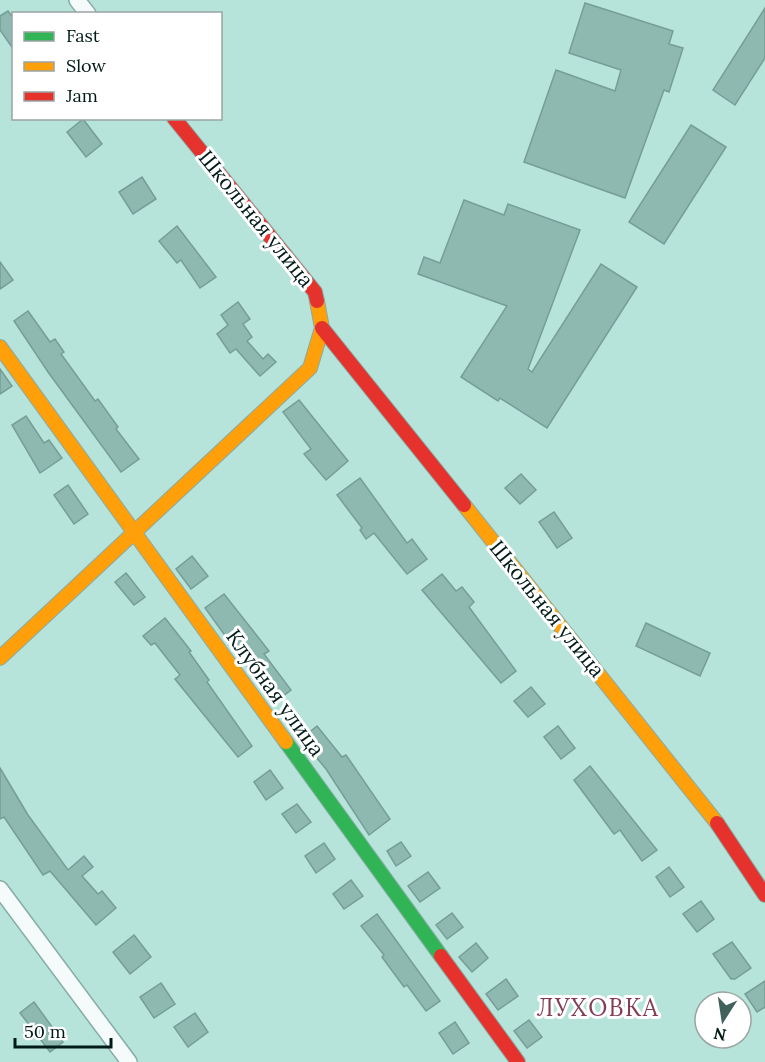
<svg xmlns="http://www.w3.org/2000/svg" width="765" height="1062" viewBox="0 0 765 1062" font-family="Lora,serif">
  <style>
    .building { fill: #8eb9b1; stroke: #769d96; stroke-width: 1.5 }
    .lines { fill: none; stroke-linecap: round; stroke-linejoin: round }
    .street-casing { stroke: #87aca6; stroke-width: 18 }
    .fast-casing { stroke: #87aca6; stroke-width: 16 }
    .slow-casing { stroke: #87aca6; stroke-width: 16 }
    .jam-casing { stroke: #87aca6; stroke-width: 16 }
    .street { stroke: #f4fbfa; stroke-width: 15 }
    .fast { stroke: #30b455; stroke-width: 14 }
    .slow { stroke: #ff9f0a; stroke-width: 14 }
    .jam { stroke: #e5322d; stroke-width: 14 }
    .labels { text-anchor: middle; stroke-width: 6; stroke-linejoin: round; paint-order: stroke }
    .street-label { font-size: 21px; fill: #011b17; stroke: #fff }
    .quarter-label { font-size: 24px; letter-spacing: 1.5px; fill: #833d55; stroke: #fff }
  </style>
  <rect width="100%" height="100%" fill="#b6e4db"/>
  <g class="building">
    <polygon points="585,3 673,31 669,44 683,48 669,92 664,90 625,198 524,162 556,70 615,91 621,70 569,53"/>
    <polygon points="765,8 765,58 735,105 713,90"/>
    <polygon points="8,11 14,19 14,50 0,30 0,16"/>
    <polygon points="83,119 102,144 86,157 67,132"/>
    <polygon points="691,125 726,147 664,244 629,222"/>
    <polygon points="142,177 156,199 133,214 119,192"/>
    <polygon points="464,200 504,215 508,204 580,230 528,369 532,372 601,264 637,287 547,428 500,398 498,401 461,377 507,306 418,274 424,257 440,263"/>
    <polygon points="177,226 216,277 200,288 181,260 177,263 159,241"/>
    <polygon points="0,262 13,280 0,289"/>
    <polygon points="238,302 250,319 243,324 252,337 247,341 263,359 268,354 276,362 260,376 236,349 230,353 217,334 228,325 221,315"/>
    <polygon points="28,311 50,342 55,339 64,352 61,354 95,401 98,399 118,427 116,429 139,459 121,472 48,372 14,321"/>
    <polygon points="0,369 12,386 0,394"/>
    <polygon points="299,400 348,461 326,480 304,454 311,449 283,412"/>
    <polygon points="26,416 44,443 49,440 62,458 40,473 12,425"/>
    <polygon points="521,474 536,490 520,504 505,488"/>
    <polygon points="360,478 407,543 412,539 427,559 407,574 374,533 366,539 360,530 362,528 337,495"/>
    <polygon points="68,485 88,514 74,524 54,495"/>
    <polygon points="554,512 572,538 557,548 539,522"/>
    <polygon points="192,556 208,576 191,589 176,569"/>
    <polygon points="126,573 145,597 134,605 115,582"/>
    <polygon points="442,574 456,591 462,587 474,602 469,607 516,671 501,683 422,590"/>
    <polygon points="224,594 269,651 264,654 291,690 274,703 205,608"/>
    <polygon points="165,618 191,651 189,652 209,680 207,682 252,746 238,757 175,679 180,675 155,643 151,645 143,636"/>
    <polygon points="646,623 710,653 700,676 636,646"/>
    <polygon points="531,687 545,704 528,717 514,701"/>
    <polygon points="317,726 342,757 346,755 390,819 369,835 326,769 301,739"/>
    <polygon points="558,726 575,748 561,759 544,737"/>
    <polygon points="590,766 657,850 642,861 620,830 614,834 574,780"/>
    <polygon points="0,768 28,815 68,870 84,856 93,867 82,876 98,894 102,891 116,908 96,925 50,871 43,875 4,817 0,819"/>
    <polygon points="270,770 283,788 266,800 254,782"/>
    <polygon points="297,804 311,822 296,833 282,814"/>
    <polygon points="401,842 411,856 396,866 387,851"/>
    <polygon points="324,843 335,859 316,873 305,856"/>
    <polygon points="669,867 684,887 670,897 656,877"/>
    <polygon points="428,872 440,888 420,902 408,886"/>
    <polygon points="351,880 363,896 344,909 333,894"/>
    <polygon points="701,901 714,919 697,932 683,914"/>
    <polygon points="452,913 463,927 447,939 436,925"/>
    <polygon points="377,914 440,1001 426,1011 407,985 404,987 382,957 384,955 361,926"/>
    <polygon points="134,935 151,957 130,974 113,952"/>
    <polygon points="732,942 751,968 735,979 731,979 713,954"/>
    <polygon points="476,943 488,958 472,972 459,957"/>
    <polygon points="506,979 518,996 498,1010 486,994"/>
    <polygon points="765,981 765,1007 757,1012 745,994"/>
    <polygon points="161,983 175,1004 154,1018 140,997"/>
    <polygon points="34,1002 63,1042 50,1052 20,1013"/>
    <polygon points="195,1013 208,1032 188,1047 174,1027"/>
    <polygon points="529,1020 542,1037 527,1048 514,1031"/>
    <polygon points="455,1022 469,1043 453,1054 439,1033"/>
  </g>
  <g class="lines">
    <g class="street-casing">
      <g id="street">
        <polyline points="77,0 88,14"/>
        <polyline points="0,889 129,1062"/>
      </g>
    </g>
    <g class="fast-casing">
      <polyline id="fast" points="286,742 441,956"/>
    </g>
    <g class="slow-casing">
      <g id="slow">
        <polyline points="0,347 286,742"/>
        <polyline points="464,505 717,823"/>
        <polyline points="0,658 310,368 322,328 317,301"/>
      </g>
    </g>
    <g class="jam-casing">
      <g id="jam">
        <polyline points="174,118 315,292 317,301"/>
        <polyline points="322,328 464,505"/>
        <polyline points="717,823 765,895"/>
        <polyline points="441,956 518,1062"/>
      </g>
    </g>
    <use href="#street" class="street"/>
    <use href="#fast" class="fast"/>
    <use href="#slow" class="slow"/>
    <use href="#jam" class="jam"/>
  </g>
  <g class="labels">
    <g class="street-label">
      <text transform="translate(256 219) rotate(51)" y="7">Школьная улица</text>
      <text transform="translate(547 609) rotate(51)" y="7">Школьная улица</text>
      <text transform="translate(275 693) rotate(54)" y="7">Клубная улица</text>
    </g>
    <g class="quarter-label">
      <text x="598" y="1016">ЛУХОВКА</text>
    </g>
  </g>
  <rect x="12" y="12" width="210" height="108" fill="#ffffff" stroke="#99a4a2" stroke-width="1.5"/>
  <rect x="24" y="32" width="30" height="9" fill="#30b455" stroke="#99a4a2" stroke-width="1.5"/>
  <text x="66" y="42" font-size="18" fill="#011b17">Fast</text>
  <rect x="24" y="62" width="30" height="9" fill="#ff9f0a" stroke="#99a4a2" stroke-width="1.5"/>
  <text x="66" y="72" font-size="18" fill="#011b17">Slow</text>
  <rect x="24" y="92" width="30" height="9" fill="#e5322d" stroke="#99a4a2" stroke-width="1.5"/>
  <text x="66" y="102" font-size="18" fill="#011b17">Jam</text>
  <g transform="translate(723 1020) rotate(192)"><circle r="28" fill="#ffffff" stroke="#99a4a2" stroke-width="1.5"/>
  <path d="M0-4.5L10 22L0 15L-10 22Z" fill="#40615c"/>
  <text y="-9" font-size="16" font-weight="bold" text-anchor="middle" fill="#011b17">N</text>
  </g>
  <path d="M15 1038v9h96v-9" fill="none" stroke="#011b17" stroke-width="3"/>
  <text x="24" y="1038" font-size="18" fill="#011b17" stroke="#ffffff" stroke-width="4.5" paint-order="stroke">50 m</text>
</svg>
